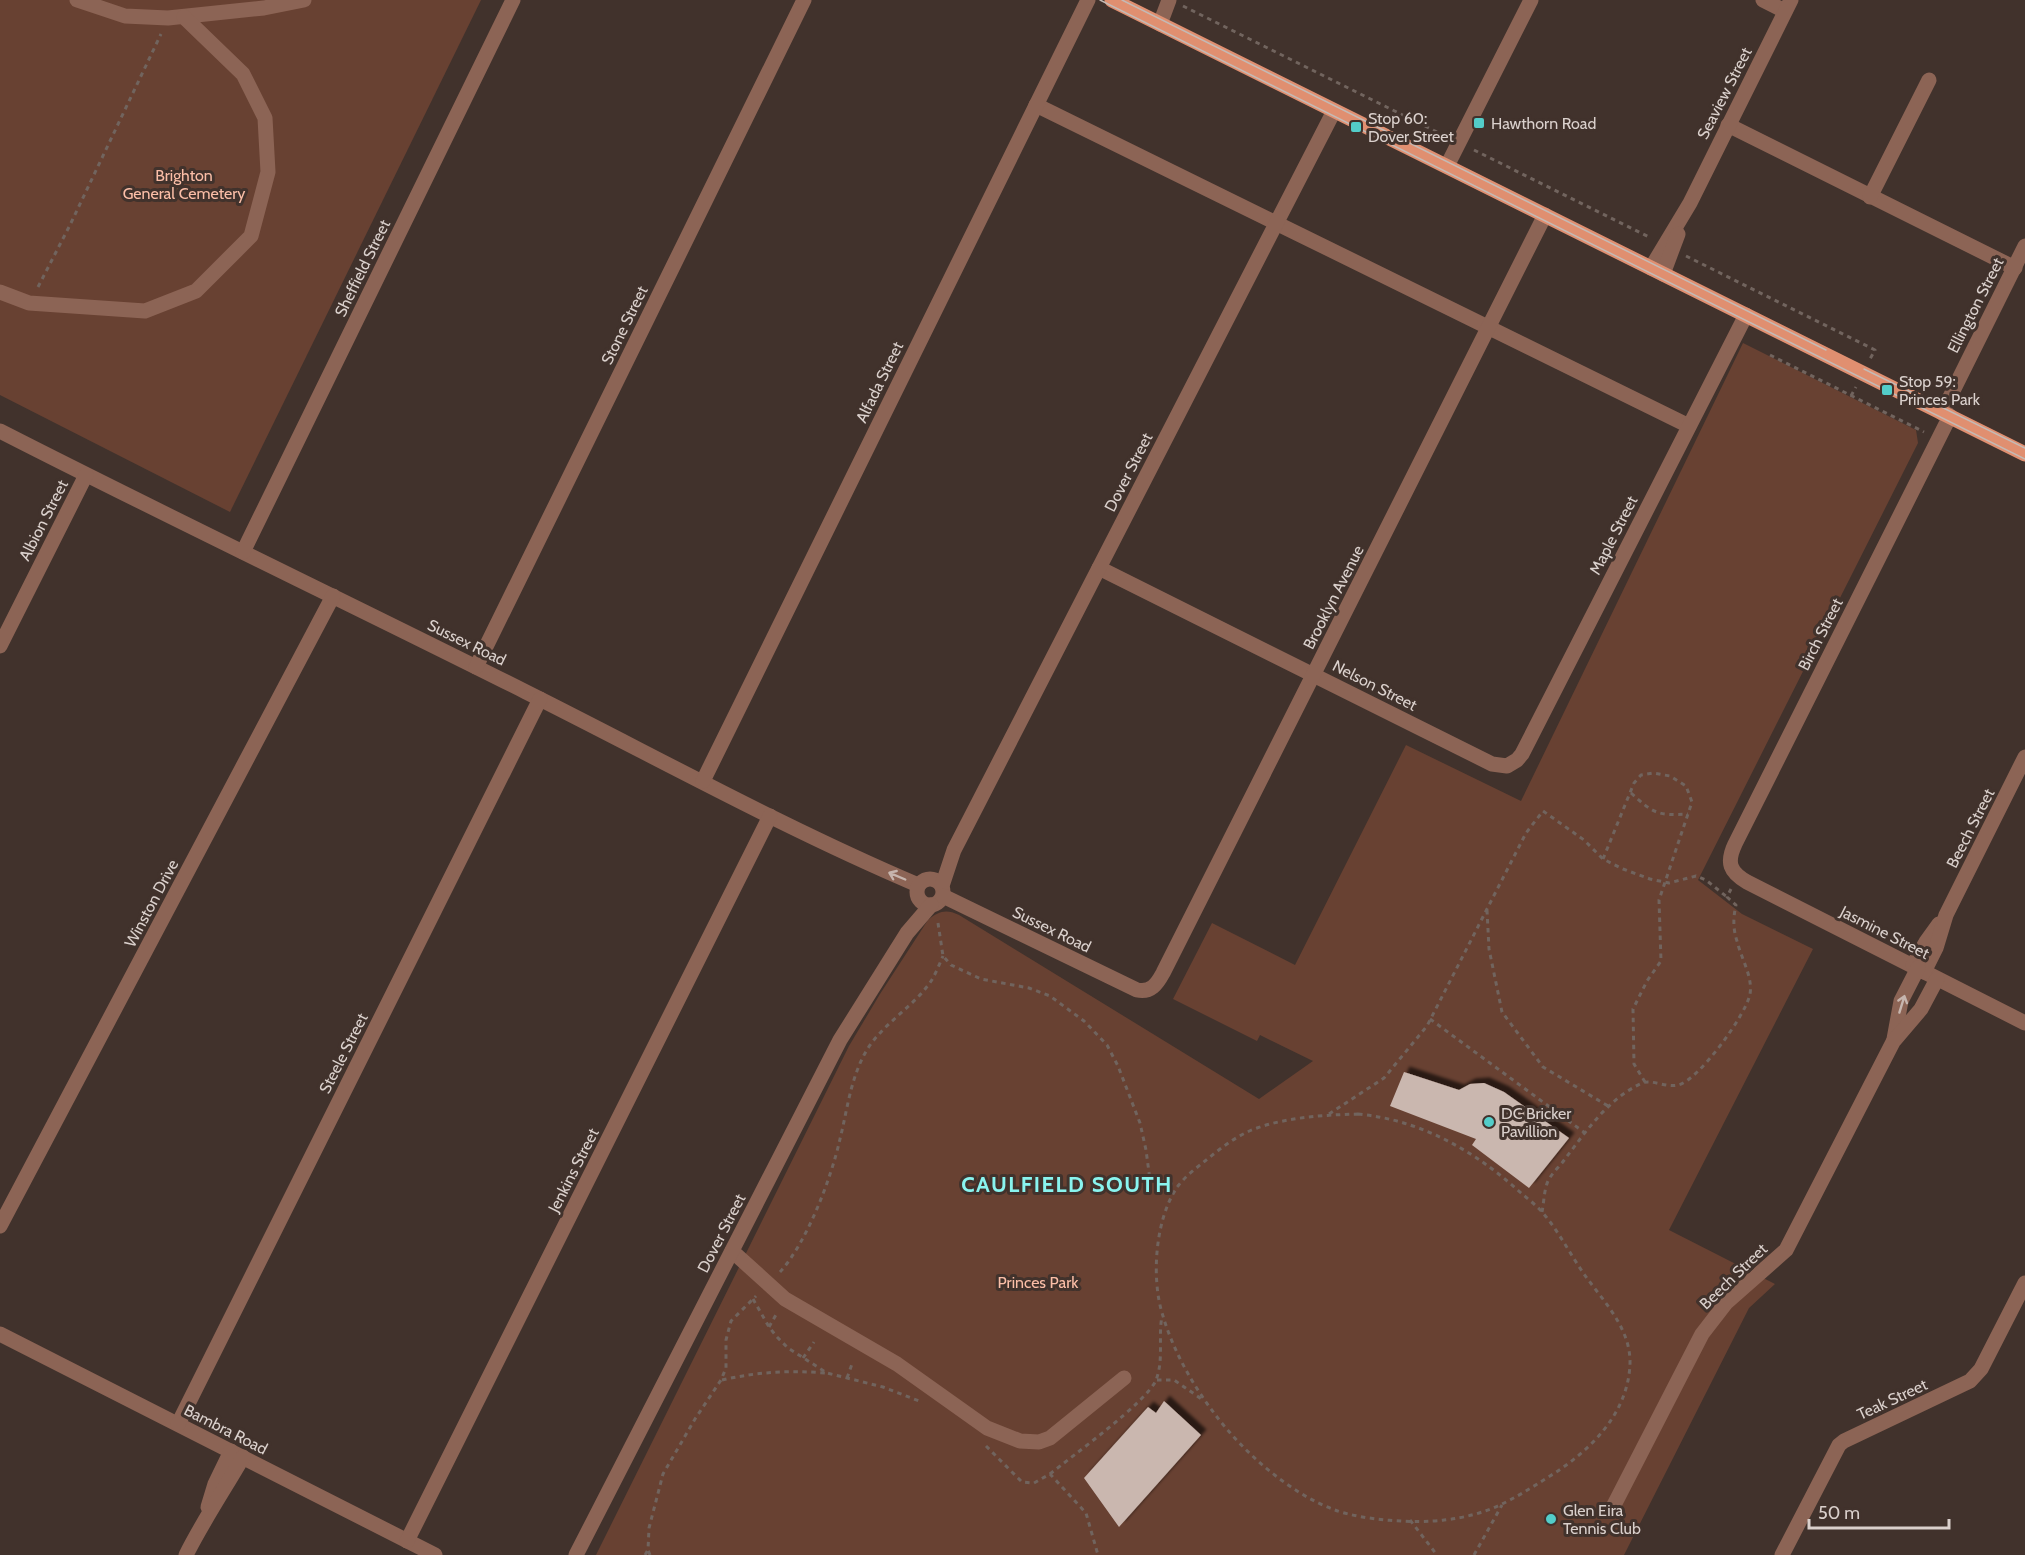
<svg xmlns="http://www.w3.org/2000/svg" width="2025" height="1555" viewBox="0 0 2025 1555" font-family="Cabin,sans-serif">
  <style>
    .green { fill: #684132 }
    .building { fill: #cab7af; filter: url(#shadow) }
    .lines { fill: none; stroke-linecap: round; stroke-linejoin: round }
    .path { stroke: #71645e; stroke-width: 3; stroke-dasharray: 4.5 4.5; stroke-linecap: butt }
    .minor { stroke: #8c6455; stroke-width: 15 }
    .major { stroke: #e08f70; stroke-width: 15 }
    .tram { stroke: #c4bab5; stroke-width: 1.5 }
    .oneway { stroke: #c6b5ae }
    .poi-dot { fill: #53cdc9; stroke: #41322c; stroke-width: 2 }
    .labels { text-anchor: middle; stroke-width: 6; stroke-linejoin: round; paint-order: stroke }
    .street-label { font-size: 16px; fill: #dad0cc; stroke: #41322c }
    .poi-label { font-size: 16px; fill: #dad0cc; stroke: #41322c; text-anchor: start }
    .park-label { font-size: 16px; fill: #fbbea7; stroke: #41322c }
    .district-label { font-size: 22px; font-weight: bold; letter-spacing: 1.5px; fill: #89f4ef; stroke: #41322c }
  </style>
  <defs>
    <filter id="shadow"><feDropShadow dx="5.5" dy="-5.5" stdDeviation="1.5" flood-color="#0009"/></filter>
  </defs>
  <rect width="100%" height="100%" fill="#41322c"/>
  <g class="green">
    <polygon points="0,0 481,0 230,512 0,395"/>
    <path d="M1743,343L1916,430L1918,443L1698,880L1742,914L1813,949L1669,1230L1775,1284L1749,1308L1624,1555H596L849,1046L880,994L928,920C939,911 946,909 959,915L1259,1099L1313,1061L1260,1035L1257,1041L1173,999L1212,923L1295,965L1406,745L1521,801Z"/>
  </g>
  <g class="building">
    <polygon points="1404,1072 1459,1090 1470,1084 1484,1083 1504,1092 1569,1138 1529,1188 1472,1145 1476,1139 1390,1106"/>
    <polygon points="1164,1401 1201,1435 1119,1527 1084,1478 1148,1407 1156,1413"/>
  </g>
  <g class="lines">
    <g class="path">
      <polyline points="1183,6 1443,135"/>
      <polyline points="1474,150 1651,238"/>
      <polyline points="1686,256 1875,350 1870,359"/>
      <polyline points="38,287 70,225 161,34"/>
      <polyline points="1770,355 1924,432"/>
      <polyline points="1851,396 1856,387"/>
      <path d="M1631,793C1653,813 1657,816 1688,814"/>
      <polyline points="1603,859 1634,783 1641,775 1653,773 1670,776 1686,786 1692,802 1659,900 1661,961 1647,981 1633,1009 1634,1064 1645,1082"/>
      <polyline points="1487,910 1489,949 1502,1012 1543,1067 1608,1106"/>
      <polyline points="938,923 943,956 951,965 981,979 1029,988 1050,996 1084,1021 1107,1045 1118,1066 1140,1123 1146,1150 1150,1180 1160,1180 1178,1186"/>
      <polyline points="1430,1019 1585,1133"/>
      <polyline points="1329,1114 1384,1078 1427,1026 1526,833 1543,811 1584,840 1603,859 1623,869 1650,879 1669,883 1696,876 1706,880 1727,897"/>
      <path d="M1358,1114C1421,1120 1475,1151 1521,1193C1528,1199 1536,1205 1542,1212C1558,1230 1570,1254 1584,1274C1603,1301 1631,1328 1630,1364C1628,1414 1590,1451 1550,1476C1512,1500 1489,1515 1444,1520C1416,1524 1361,1520 1335,1510C1290,1494 1242,1451 1214,1413C1192,1384 1173,1350 1163,1316C1151,1280 1155,1221 1176,1189C1183,1178 1195,1169 1205,1161C1221,1148 1237,1135 1257,1128C1289,1117 1324,1115 1358,1114Z"/>
      <path d="M1542,1212C1544,1202 1544,1190 1548,1181C1552,1173 1560,1166 1565,1159C1587,1130 1608,1099 1642,1083C1652,1079 1666,1088 1678,1085C1698,1081 1746,1015 1750,994C1753,977 1741,958 1737,941C1733,929 1733,918 1736,905L1727,897L1731,889"/>
      <path d="M780,1272C807,1242 831,1179 840,1139C847,1111 850,1082 864,1055C879,1026 910,1010 929,984C935,976 939,965 943,956"/>
      <polyline points="753,1299 769,1327 777,1337 788,1348 827,1373 883,1387 919,1401"/>
      <polyline points="769,1327 777,1313"/>
      <polyline points="803,1358 814,1342"/>
      <polyline points="847,1378 852,1364"/>
      <path d="M722,1380C757,1372 789,1370 825,1373"/>
      <polyline points="1157,1380 1174,1380 1203,1400"/>
      <polyline points="986,1446 1022,1482 1034,1483 1050,1474 1086,1513 1098,1555"/>
      <path d="M1050,1474C1072,1456 1147,1402 1156,1380C1164,1360 1158,1337 1162,1316"/>
      <polyline points="1410,1520 1437,1555"/>
      <polyline points="645,1555 648,1550"/>
      <polyline points="650,1555 648,1550 649,1528 663,1474 695,1419 721,1380 726,1368 726,1340 731,1321 756,1296"/>
      <polyline points="1474,1555 1502,1505"/>
    </g>
    <g class="minor">
      <polyline points="77,0 125,16 168,18 264,8 304,0"/>
      <polyline points="1763,0 1785,11"/>
      <polyline points="1160,24 1169,0"/>
      <polyline points="1036,105 1689,426"/>
      <polyline points="1728,125 2015,268"/>
      <polyline points="1447,166 1531,0"/>
      <polyline points="1870,197 1929,80"/>
      <polyline points="1651,268 1690,203 1791,0"/>
      <polyline points="1663,274 1678,234"/>
      <polyline points="0,292 29,303 145,311 196,291 251,236 268,172 265,118 243,74 184,17"/>
      <polyline points="1942,413 2025,246"/>
      <path d="M1950,416L1735,844C1726,863 1730,872 1747,882L2025,1023"/>
      <path d="M0,431C174,520 351,604 526,692C656,757 784,828 918,885"/>
      <polyline points="243,552 513,0"/>
      <polyline points="1099,568 1492,764 1507,766 1517,760 1522,754 1746,315"/>
      <polyline points="0,646 86,475"/>
      <polyline points="476,667 804,0"/>
      <polyline points="703,781 1088,0"/>
      <circle cx="930" cy="892" r="13"/>
      <polyline points="942,886 954,850 1334,111"/>
      <path d="M943,896L1137,990C1151,993 1157,984 1163,973L1545,215"/>
      <polyline points="1913,965 1926,942 1939,924"/>
      <polyline points="1924,972 1936,948 1946,915 2025,757"/>
      <polyline points="1894,1039 1901,1001 1918,968"/>
      <polyline points="0,1226 333,596"/>
      <polyline points="732,1251 785,1299 897,1364 987,1428 1020,1441 1039,1442 1050,1438 1124,1378"/>
      <polyline points="0,1334 435,1555"/>
      <polyline points="178,1424 540,699"/>
      <polyline points="1614,1505 1702,1334 1726,1303 1786,1250 1893,1042 1921,1009 1937,979"/>
      <polyline points="208,1507 215,1484 231,1451"/>
      <polyline points="407,1541 770,816"/>
      <path d="M186,1555C203,1521 224,1490 243,1457"/>
      <polyline points="576,1555 840,1040 907,933 931,905"/>
      <polyline points="1782,1555 1839,1445 1844,1441 1970,1381 1981,1369 2025,1283"/>
    </g>
    <polyline class="major" points="1112,0 2025,454"/>
    <g class="tram">
      <polyline points="1100,0 2025,459"/>
      <polyline points="1122,0 1826,350"/>
      <polyline points="1864,369 2025,448"/>
    </g>
  </g>
  <defs><path id="oneway-shaft" d="M-6 0H5M1.5-3L5.5 0L1.5 3" fill="none" stroke-width="1.6" stroke-linecap="round" stroke-linejoin="round" transform="scale(1.5)"/></defs>
  <g class="oneway">
    <use href="#oneway-shaft" transform="translate(897 876) rotate(-157)"/>
    <use href="#oneway-shaft" transform="translate(1902 1004) rotate(-73)"/>
  </g>
  <g class="poi-dot">
    <rect x="1473" y="117" width="12" height="12" rx="3"/>
    <rect x="1350" y="121" width="12" height="12" rx="3"/>
    <rect x="1881" y="384" width="12" height="12" rx="3"/>
    <circle cx="1489" cy="1122" r="6"/>
    <circle cx="1551" cy="1519" r="6"/>
  </g>
  <g class="labels">
    <g class="street-label">
      <text transform="translate(1724 93) rotate(-63)" y="6">Seaview Street</text>
      <text transform="translate(362 268) rotate(-64)" y="6">Sheffield Street</text>
      <text transform="translate(1975 305) rotate(-63)" y="6">Ellington Street</text>
      <text transform="translate(624 325) rotate(-64)" y="6">Stone Street</text>
      <text transform="translate(879 382) rotate(-64)" y="6">Alfada Street</text>
      <text transform="translate(1128 472) rotate(-63)" y="6">Dover Street</text>
      <text transform="translate(43 520) rotate(-63)" y="6">Albion Street</text>
      <text transform="translate(1613 535) rotate(-63)" y="6">Maple Street</text>
      <text transform="translate(1333 597) rotate(-63)" y="6">Brooklyn Avenue</text>
      <text transform="translate(1820 634) rotate(-63)" y="6">Birch Street</text>
      <text transform="translate(467 642) rotate(26)" y="6">Sussex Road</text>
      <text transform="translate(1375 685) rotate(27)" y="6">Nelson Street</text>
      <text transform="translate(1970 828) rotate(-63)" y="6">Beech Street</text>
      <text transform="translate(151 903) rotate(-62)" y="6">Winston Drive</text>
      <text transform="translate(1052 929) rotate(26)" y="6">Sussex Road</text>
      <text transform="translate(1885 932) rotate(27)" y="6">Jasmine Street</text>
      <text transform="translate(343 1053) rotate(-63)" y="6">Steele Street</text>
      <text transform="translate(573 1170) rotate(-63)" y="6">Jenkins Street</text>
      <text transform="translate(721 1233) rotate(-63)" y="6">Dover Street</text>
      <text transform="translate(1733 1276) rotate(-44)" y="6">Beech Street</text>
      <text transform="translate(1892 1399) rotate(-25)" y="6">Teak Street</text>
      <text transform="translate(226 1429) rotate(27)" y="6">Bambra Road</text>
    </g>
    <g class="poi-label">
      <text x="1368" y="124">Stop 60:<tspan x="1368" dy="18">Dover Street</tspan></text>
      <text x="1491" y="129">Hawthorn Road</text>
      <text x="1899" y="387">Stop 59:<tspan x="1899" dy="18">Princes Park</tspan></text>
      <text x="1501" y="1119">DC Bricker<tspan x="1501" dy="18">Pavillion</tspan></text>
      <text x="1563" y="1516">Glen Eira<tspan x="1563" dy="18">Tennis Club</tspan></text>
    </g>
    <g class="park-label">
      <text x="184" y="181">Brighton<tspan x="184" dy="18">General Cemetery</tspan></text>
      <text x="1038" y="1288">Princes Park</text>
    </g>
    <g class="district-label">
      <text x="1067" y="1192">CAULFIELD SOUTH</text>
    </g>
  </g>
  <path d="M1809 1519v9h140v-9" fill="none" stroke="#dad0cc" stroke-width="3"/>
  <text x="1818" y="1519" font-size="18" fill="#dad0cc" stroke="#41322c" stroke-width="4.5" paint-order="stroke">50 m</text>
</svg>
